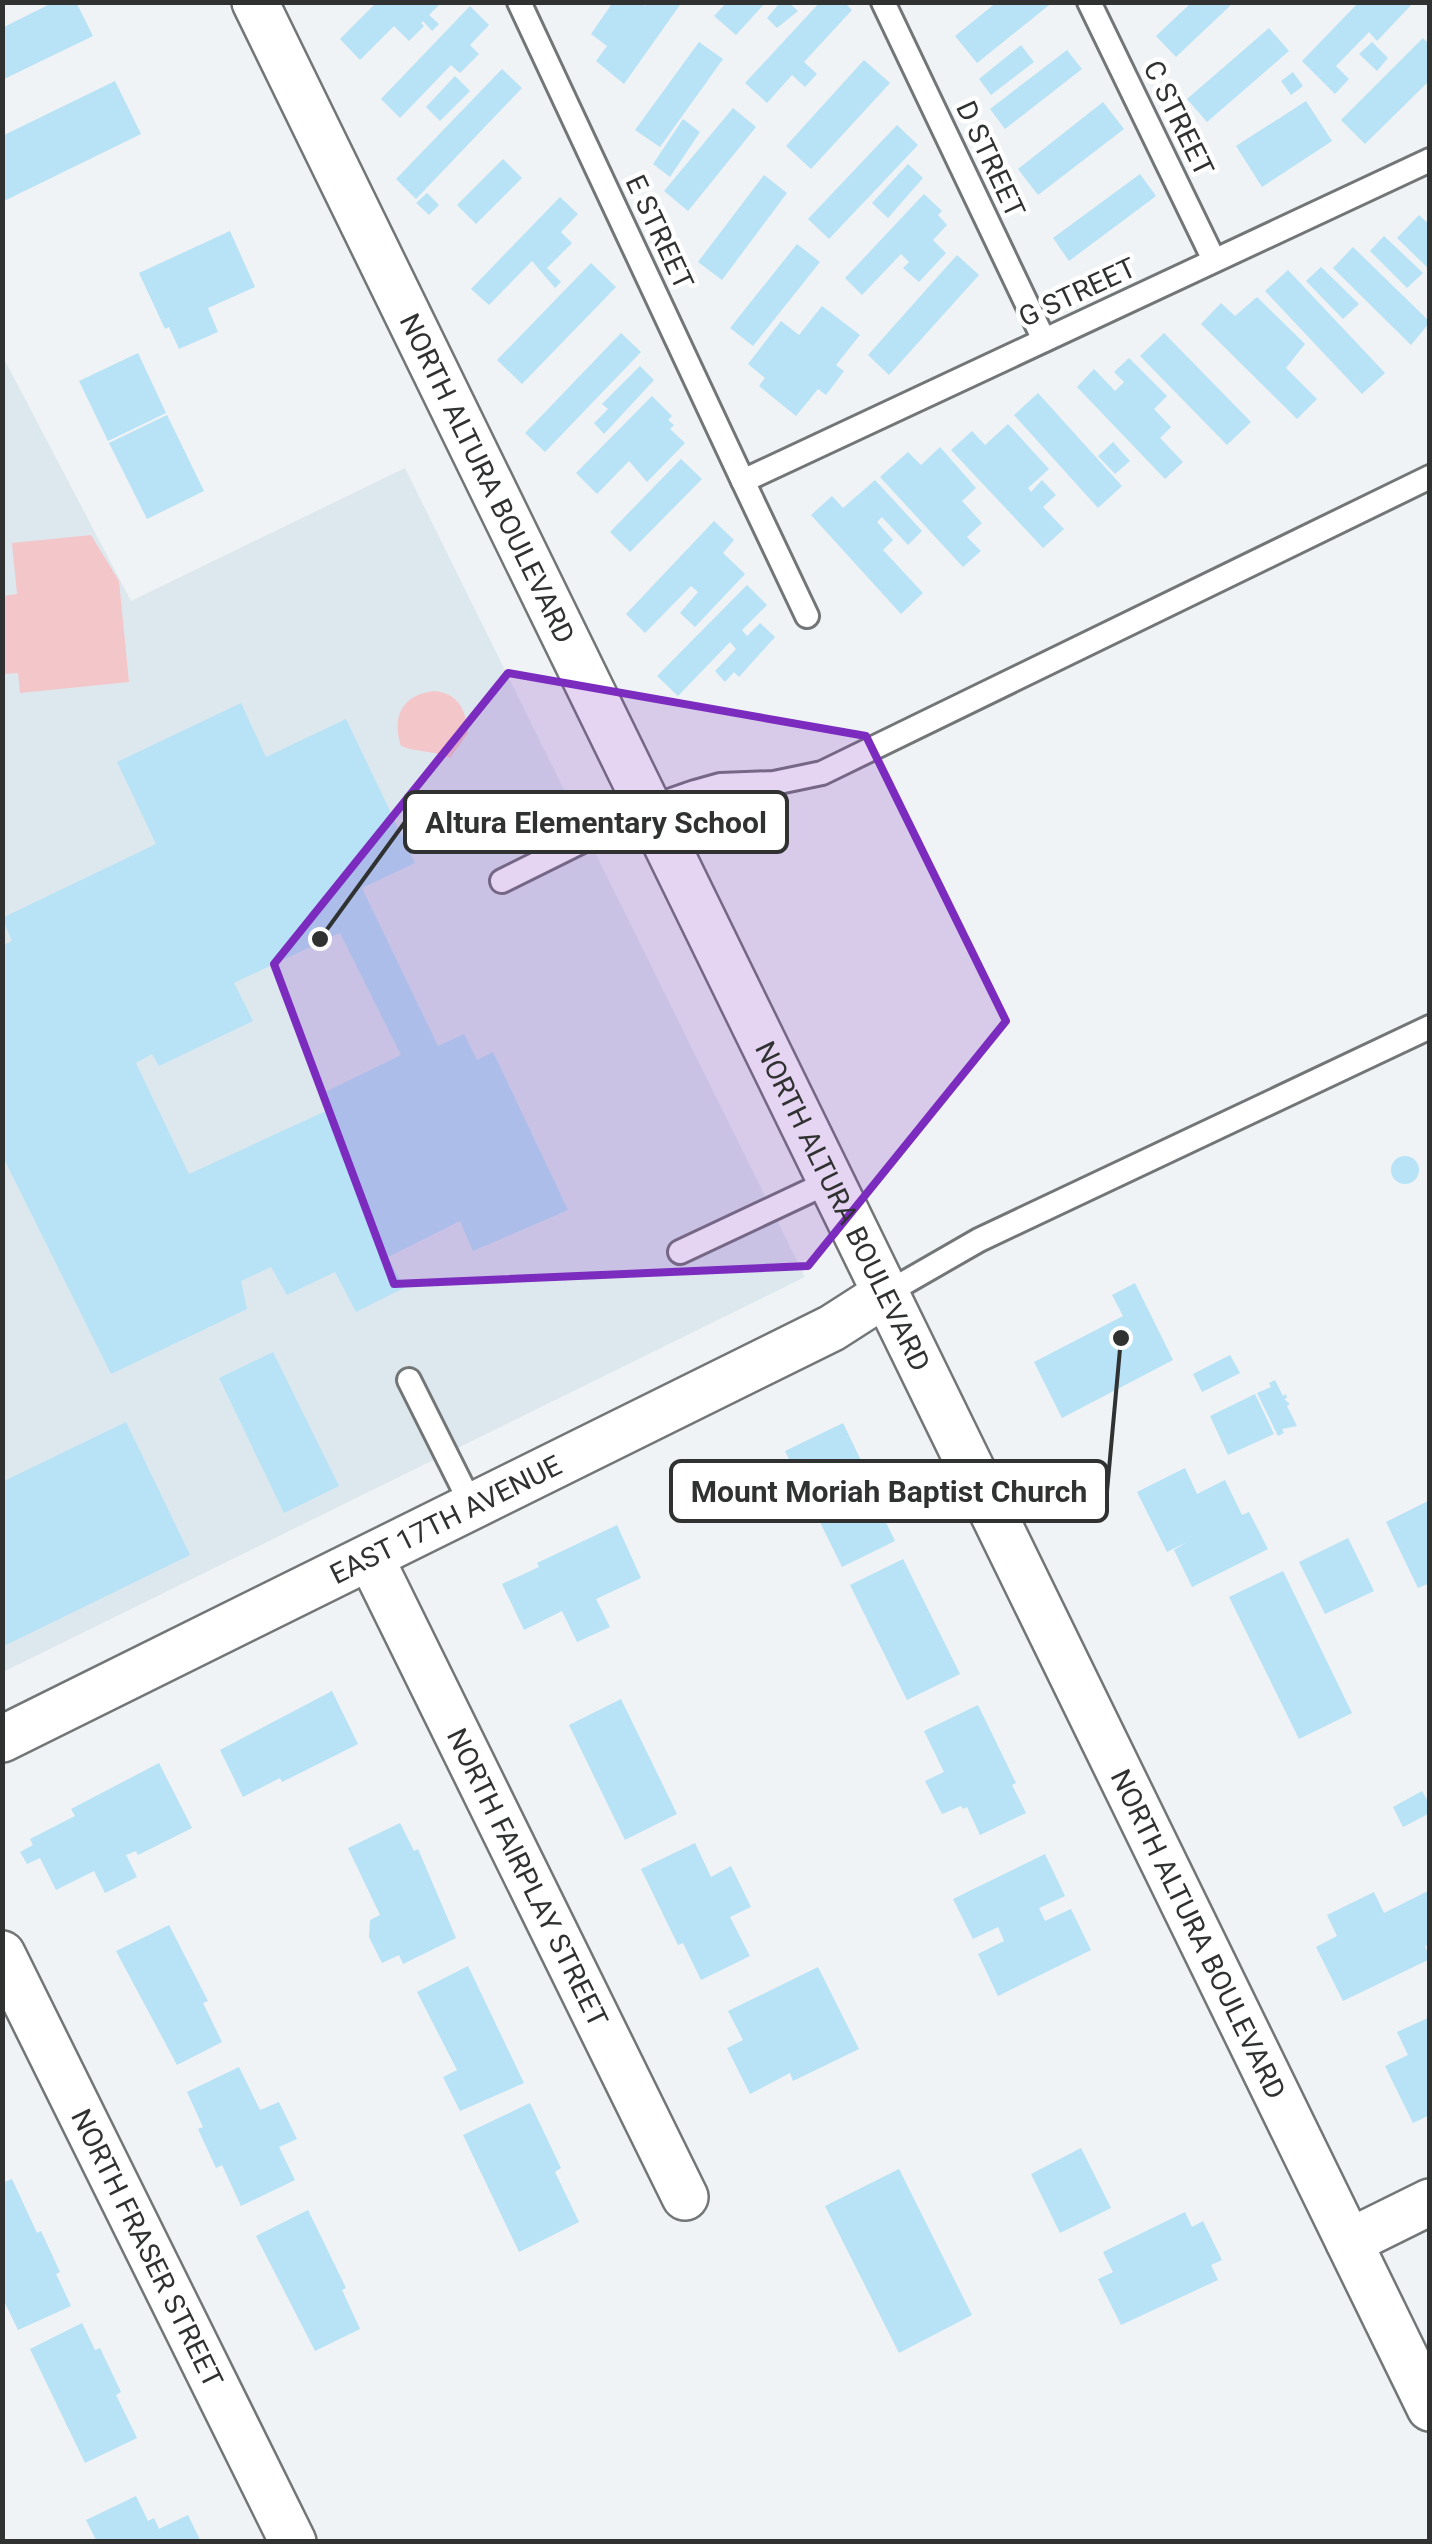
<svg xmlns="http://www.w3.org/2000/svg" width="1432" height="2544" viewBox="0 0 1432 2544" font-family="Roboto,sans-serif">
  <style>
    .built { fill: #dde8ee }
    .green { fill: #f3c6ca }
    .building { fill: #b8e2f6; fill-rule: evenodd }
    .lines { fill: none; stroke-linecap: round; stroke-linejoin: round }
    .lane-casing { stroke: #737677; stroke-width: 28 }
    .street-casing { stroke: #737677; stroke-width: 50 }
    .lane { stroke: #fff; stroke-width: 22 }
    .street { stroke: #fff; stroke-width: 45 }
    .marked { fill: #7b2cbf; fill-opacity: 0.2; stroke: #7b2cbf; stroke-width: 8; stroke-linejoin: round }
    .labels { text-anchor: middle; stroke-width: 9; stroke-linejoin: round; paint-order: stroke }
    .street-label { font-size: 28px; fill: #303131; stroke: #fff }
    .leader { fill: none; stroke: #303131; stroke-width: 4 }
    .callout-dot { fill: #303131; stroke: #fff; stroke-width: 4 }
    .callout { fill: #fff; stroke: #303131; stroke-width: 4 }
    .callout-label { font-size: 30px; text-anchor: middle; font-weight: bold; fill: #303131 }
  </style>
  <rect width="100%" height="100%" fill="#eff3f5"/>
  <polygon class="built" points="2,355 131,601 405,468 805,1277 3,1672"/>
  <g class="green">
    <polygon points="91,535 119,581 129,682 20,693 18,673 3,674 3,596 17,594 12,543"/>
    <path d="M435,691C459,694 466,710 468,733L450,758C434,750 418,753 401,746C391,716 403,694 435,691Z"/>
  </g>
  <g class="building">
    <polygon points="54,2 76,2 93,36 2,80 2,28"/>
    <polygon points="377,2 442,2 429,15 439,24 432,31 423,21 421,23 424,26 409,41 394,26 360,60 340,39"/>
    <polygon points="613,2 640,2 645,6 647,2 682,2 624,84 596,61 607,46 591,34"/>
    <polygon points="727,2 766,2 736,35 714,16"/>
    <polygon points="774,2 788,2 798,11 777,28 767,18 778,5"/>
    <polygon points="820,2 844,2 852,10 804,62 817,74 805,87 792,75 767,103 745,83"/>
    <polygon points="997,2 1053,2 977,63 955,36"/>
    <polygon points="1192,2 1234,2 1176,57 1156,36"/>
    <polygon points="1359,2 1414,2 1377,41 1369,32 1336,66 1349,79 1335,94 1302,61"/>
    <polygon points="470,6 489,25 470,45 479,54 460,73 451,65 400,118 381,99"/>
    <polygon points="1269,28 1289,51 1207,122 1187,99"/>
    <polygon points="1423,38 1430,45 1430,80 1365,144 1341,120"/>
    <polygon points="699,42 723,59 660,147 635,130"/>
    <polygon points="1372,42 1388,58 1377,71 1359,54"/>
    <polygon points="1021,45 1034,62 991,95 979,79"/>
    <polygon points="1067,50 1082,69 1005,129 990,109"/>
    <polygon points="864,60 890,83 811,169 786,146"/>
    <polygon points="502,69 522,88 416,199 396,179"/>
    <polygon points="1293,72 1303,86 1291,95 1281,81"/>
    <polygon points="455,76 470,91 440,121 426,107"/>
    <polygon points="115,81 141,134 2,202 2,136"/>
    <polygon points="1306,101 1332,141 1262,187 1236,146"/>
    <polygon points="1103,102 1124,129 1038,195 1018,169"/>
    <polygon points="733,108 756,127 688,211 664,191"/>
    <polygon points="683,119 700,132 670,177 653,164"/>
    <polygon points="897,125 918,145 829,239 808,219"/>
    <polygon points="503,159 522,178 476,224 457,205"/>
    <polygon points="908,164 923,178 888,218 872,203"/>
    <polygon points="1140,174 1156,196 1069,261 1053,238"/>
    <polygon points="764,175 787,193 722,280 698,262"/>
    <polygon points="427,193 439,205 429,215 416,203"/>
    <polygon points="924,194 942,211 938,215 947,225 933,240 946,253 919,282 903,268 909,262 901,254 862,295 845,278"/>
    <polygon points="560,197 578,214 561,232 572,243 547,268 561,282 555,288 532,261 489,305 471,289"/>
    <polygon points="1419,215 1430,225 1430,270 1397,238"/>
    <polygon points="230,231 255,287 208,308 218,332 179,349 169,327 165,329 139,273"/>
    <polygon points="1384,236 1423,273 1407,288 1370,251"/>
    <polygon points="797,244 820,262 753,346 730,328"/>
    <polygon points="1353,247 1430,322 1411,345 1333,268"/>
    <polygon points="957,255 979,275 889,375 868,355"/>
    <polygon points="591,263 616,287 522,384 497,360"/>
    <polygon points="1321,267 1359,304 1343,319 1306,281"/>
    <polygon points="1288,270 1385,373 1362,394 1265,291"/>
    <polygon points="1257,297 1305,344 1286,368 1317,399 1297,419 1201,324 1221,303 1235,316"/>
    <polygon points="822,306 860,335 836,365 844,371 826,395 818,389 796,416 759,386 765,378 748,364 781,321 799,335"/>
    <polygon points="621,333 641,352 545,452 525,433"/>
    <polygon points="1164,333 1251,422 1227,445 1140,356"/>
    <polygon points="138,353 166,413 108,441 79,381"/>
    <polygon points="1129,358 1167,396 1154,409 1171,427 1160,438 1183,462 1165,479 1077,387 1094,369 1115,391 1124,382 1114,372"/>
    <polygon points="640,366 654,380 604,434 594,423 608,409 602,404"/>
    <polygon points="1038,393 1122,486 1098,508 1014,415"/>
    <polygon points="652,396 672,416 668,420 674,425 670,429 685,443 647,482 629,461 597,494 576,473"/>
    <polygon points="167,415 204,491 147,519 109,443"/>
    <polygon points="1008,424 1049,469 1028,488 1031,492 1042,480 1056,495 1043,507 1064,529 1043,548 951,450 972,431 985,445"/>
    <polygon points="1113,442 1130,461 1115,474 1098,456"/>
    <polygon points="940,447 976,488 962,501 982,523 967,537 981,551 963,567 880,477 908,452 921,465"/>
    <polygon points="681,459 702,479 630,552 610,532"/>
    <polygon points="875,480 922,531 908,545 882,517 877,522 893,540 883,550 923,593 901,614 811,515 832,496 843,508"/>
    <polygon points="714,521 734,540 723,553 745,574 695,627 680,613 698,592 691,586 645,633 626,614"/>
    <polygon points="747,585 767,605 742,630 747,636 760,623 775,637 739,677 734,672 725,682 715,671 736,649 730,642 678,696 657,676"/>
    <path d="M241,703L266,757L346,719L415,863L362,888L438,1046L464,1034L477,1060L493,1052L568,1210L473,1251L460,1221L388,1257L404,1288L356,1312L335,1272L287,1295L271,1267L241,1281L247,1309L111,1374L2,1155V946L12,941L2,918L156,844L117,762ZM340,933L401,1055L319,1095L328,1110L189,1174L136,1063L152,1054L159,1066L253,1021L234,983Z"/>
    <circle cx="1405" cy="1170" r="14"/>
    <polygon points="1135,1283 1173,1360 1062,1418 1034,1362 1123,1316 1112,1295"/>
    <polygon points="273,1352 339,1486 284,1513 219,1378"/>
    <polygon points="1230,1355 1240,1373 1202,1392 1193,1374"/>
    <polygon points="1275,1380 1283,1396 1286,1394 1287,1398 1284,1399 1290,1404 1287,1406 1297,1426 1282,1429 1284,1433 1278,1436 1257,1393 1271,1387 1269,1383"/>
    <polygon points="1255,1394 1274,1434 1228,1455 1210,1416"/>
    <polygon points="126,1422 190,1555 2,1647 2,1482"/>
    <polygon points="843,1423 880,1500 876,1502 895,1541 842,1567 785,1451"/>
    <polygon points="1185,1468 1197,1494 1225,1480 1242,1515 1249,1512 1268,1549 1192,1587 1174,1550 1187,1542 1167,1552 1137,1492"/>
    <polygon points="1430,1500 1430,1583 1418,1588 1386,1522"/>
    <polygon points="617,1525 641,1578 596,1599 610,1627 577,1642 562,1611 524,1630 502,1584 539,1567 537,1563"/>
    <polygon points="1348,1538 1374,1591 1325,1614 1299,1562"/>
    <polygon points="903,1559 960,1674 907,1700 850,1585"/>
    <polygon points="1283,1571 1352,1713 1299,1739 1229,1597"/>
    <polygon points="332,1691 358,1744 282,1782 280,1778 243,1797 220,1750"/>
    <polygon points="621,1699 677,1814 625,1840 569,1725"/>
    <polygon points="978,1705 1016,1783 1012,1785 1026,1813 980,1835 967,1807 963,1809 961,1806 942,1814 925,1781 944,1772 924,1731"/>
    <polygon points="159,1763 192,1828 138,1855 136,1851 126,1855 137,1877 105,1893 94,1871 56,1890 40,1858 27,1864 20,1852 33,1845 30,1839 75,1816 71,1809"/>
    <polygon points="1422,1791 1430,1805 1430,1813 1403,1827 1393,1807"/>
    <polygon points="400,1823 414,1851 418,1849 456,1938 403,1964 399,1955 382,1963 369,1937 370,1920 380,1915 348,1848"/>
    <polygon points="695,1843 711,1877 731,1866 751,1907 730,1917 750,1956 701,1980 683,1943 678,1945 641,1869"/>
    <polygon points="1045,1854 1065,1896 1039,1908 1045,1921 1071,1909 1091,1950 998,1996 978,1954 1004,1941 998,1927 973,1939 953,1899"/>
    <polygon points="1428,1891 1430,1944 1425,1946 1430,1959 1343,2001 1316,1947 1337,1936 1327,1915 1374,1892 1384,1913"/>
    <polygon points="169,1925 208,2001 203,2003 222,2042 177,2065 116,1951"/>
    <polygon points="468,1966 524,2083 460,2111 443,2077 457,2070 417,1992"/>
    <polygon points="818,1967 859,2049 793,2081 790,2073 750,2094 727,2048 743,2040 728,2011"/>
    <polygon points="1430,2017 1430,2115 1413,2123 1385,2066 1408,2055 1397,2032"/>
    <polygon points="239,2067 260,2110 279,2102 297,2139 279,2147 295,2180 241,2206 222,2165 216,2168 198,2129 203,2127 187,2092"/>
    <polygon points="530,2103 561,2168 555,2172 579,2222 519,2252 463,2135"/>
    <polygon points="1081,2148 1111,2208 1060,2233 1031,2174"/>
    <polygon points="899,2169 972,2315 899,2353 825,2206"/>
    <polygon points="12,2179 37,2233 41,2231 60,2272 56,2274 71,2306 18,2330 2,2297 2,2183"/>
    <polygon points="308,2210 346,2288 342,2290 360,2329 315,2351 256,2236"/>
    <polygon points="1185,2212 1192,2227 1203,2221 1222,2260 1211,2265 1218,2280 1121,2325 1098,2279 1113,2272 1103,2252"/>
    <polygon points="82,2323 95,2350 100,2348 121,2392 116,2395 137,2438 85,2463 30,2349"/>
    <polygon points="136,2496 148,2521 154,2518 159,2529 188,2515 201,2542 97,2542 86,2520"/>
  </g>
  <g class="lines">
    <g class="lane-casing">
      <g id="lane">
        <polyline points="519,2 743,481 1430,160"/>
        <polyline points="883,2 1044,340"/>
        <polyline points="1089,2 1214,260"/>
        <polyline points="743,481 807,616"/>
        <polyline points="502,881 649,808 695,792 720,785 774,783 822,773 1430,477"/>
        <polyline points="680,1252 831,1181"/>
        <polyline points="885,1294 979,1240 1430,1027"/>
        <polyline points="409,1380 473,1508"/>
      </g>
    </g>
    <g class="street-casing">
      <g id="street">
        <path id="s1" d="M255,2L1430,2408"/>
        <path id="s2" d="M371,1559L685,2197"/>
        <path id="s3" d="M2,1739L832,1328L885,1294"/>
        <path id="s4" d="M2,1954L293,2542"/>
        <polyline points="1349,2242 1430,2202"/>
      </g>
    </g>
    <use href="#lane" class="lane"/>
    <use href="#street" class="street"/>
  </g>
  <path class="marked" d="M508,673L866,736L1006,1021L808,1266L394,1284L274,964Z"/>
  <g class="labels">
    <g class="street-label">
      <text transform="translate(1179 118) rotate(64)" y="10">C STREET</text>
      <text transform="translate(991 159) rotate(65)" y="10">D STREET</text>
      <text transform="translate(660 232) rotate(65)" y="10">E STREET</text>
      <text transform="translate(1077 292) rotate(-25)" y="10">G STREET</text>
      <text dy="10" stroke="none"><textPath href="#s1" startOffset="530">NORTH ALTURA BOULEVARD</textPath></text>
      <text dy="10" stroke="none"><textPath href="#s1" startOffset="1340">NORTH ALTURA BOULEVARD</textPath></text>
      <text dy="10" stroke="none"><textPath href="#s3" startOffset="495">EAST 17TH AVENUE</textPath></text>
      <text dy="10" stroke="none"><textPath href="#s2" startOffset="355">NORTH FAIRPLAY STREET</textPath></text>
      <text dy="10" stroke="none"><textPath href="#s1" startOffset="2150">NORTH ALTURA BOULEVARD</textPath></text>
      <text dy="10" stroke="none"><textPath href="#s4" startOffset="328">NORTH FRASER STREET</textPath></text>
    </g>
  </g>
  <path class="leader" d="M320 939L405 822M1121 1338L1107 1491"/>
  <g class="callout-dot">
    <circle cx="320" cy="939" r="10"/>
    <circle cx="1121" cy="1338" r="10"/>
  </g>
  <g class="callout">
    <rect x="405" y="792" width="382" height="60" rx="10"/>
    <rect x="671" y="1461" width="436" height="60" rx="10"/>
  </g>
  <g class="callout-label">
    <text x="596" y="833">Altura Elementary School</text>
    <text x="889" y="1502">Mount Moriah Baptist Church</text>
  </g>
  <rect width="1432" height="2544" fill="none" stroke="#303131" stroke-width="10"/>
</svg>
